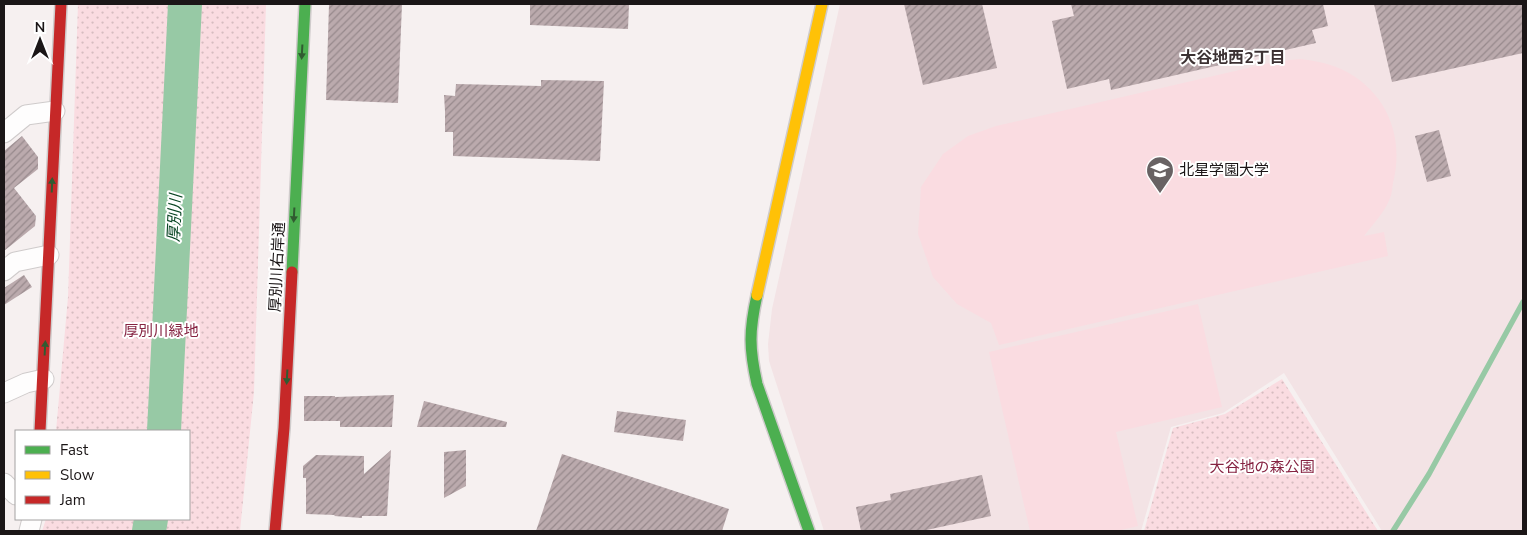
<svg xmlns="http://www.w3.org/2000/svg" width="1527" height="535" viewBox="0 0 1527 535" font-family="'Nunito Sans','Noto Sans JP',sans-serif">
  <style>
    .built { fill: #f3e3e5 }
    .grass { fill: url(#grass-dots) }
    .pitch { fill: #fadce1 }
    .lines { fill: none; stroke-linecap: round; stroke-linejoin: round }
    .stream { stroke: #97c9a5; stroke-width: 5.5 }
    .river { stroke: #97c9a5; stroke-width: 34 }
    .building { fill: url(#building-hatch) }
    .street-casing { stroke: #cfcbcb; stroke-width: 21 }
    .fast-casing { stroke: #cfcbcb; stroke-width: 14 }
    .slow-casing { stroke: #cfcbcb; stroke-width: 14 }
    .jam-casing { stroke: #cfcbcb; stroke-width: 14 }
    .street { stroke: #fefdfd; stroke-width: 19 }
    .fast { stroke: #4caf50; stroke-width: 11 }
    .slow { stroke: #ffc107; stroke-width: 11 }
    .jam { stroke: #c62828; stroke-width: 11 }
    .oneway { fill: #315b31 }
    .labels { text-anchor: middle; stroke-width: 4; stroke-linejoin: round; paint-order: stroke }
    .poi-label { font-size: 15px; fill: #1b1617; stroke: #fff; text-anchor: start }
    .street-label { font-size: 15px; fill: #1b1617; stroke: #fff }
    .park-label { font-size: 15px; fill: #862342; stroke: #fff }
    .neighbourhood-label { font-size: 16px; font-weight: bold; fill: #3c3233; stroke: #fff }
    .water-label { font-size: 16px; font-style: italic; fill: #0a4524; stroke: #fff }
  </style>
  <defs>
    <pattern id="grass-dots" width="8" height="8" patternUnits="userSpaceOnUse" patternTransform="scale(1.25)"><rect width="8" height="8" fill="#fadce1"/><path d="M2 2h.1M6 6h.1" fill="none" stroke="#d6bcc0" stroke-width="1.8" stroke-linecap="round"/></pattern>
    <pattern id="building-hatch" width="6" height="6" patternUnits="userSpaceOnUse" patternTransform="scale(1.25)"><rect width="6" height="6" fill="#bbaaad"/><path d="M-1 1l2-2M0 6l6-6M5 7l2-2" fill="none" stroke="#97898c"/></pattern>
  </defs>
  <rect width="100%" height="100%" fill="#f6f0f0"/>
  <polygon class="built" points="840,4 1523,4 1523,531 1382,531 1284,373 1223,413 1171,427 1141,531 824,531 769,361 768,344 772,309"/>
  <g class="grass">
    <polygon points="78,4 266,4 254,392 240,531 42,531 46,519 189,519 189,431 56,431 68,297"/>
    <polygon points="1282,379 1378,531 1144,531 1173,428 1225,414"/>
  </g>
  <g class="pitch">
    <path d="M1301,59C1315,61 1328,63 1341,69C1386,90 1405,136 1393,183C1392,188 1392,194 1390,198C1385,212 1373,224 1364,236L1384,232L1388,256L999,345L991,323L957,304L933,277L918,234L921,187L943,154L968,136L996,126L1278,61Z"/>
    <polygon points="1198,304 1222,407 1116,432 1138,526 1117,531 1030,531 989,352"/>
  </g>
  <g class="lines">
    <polyline class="stream" points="1393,531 1429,474 1523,302"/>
    <g class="river">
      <polyline points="164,431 185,4"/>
      <polyline points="149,531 151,519"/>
    </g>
  </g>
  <g class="building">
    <polygon points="329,4 402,4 398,103 326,100"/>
    <polygon points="530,4 629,4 628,29 530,25"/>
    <polygon points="904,4 982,4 997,68 923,85"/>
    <polygon points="1071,4 1323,4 1328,26 1312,30 1316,43 1111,90 1109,79 1067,89 1052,21 1074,16"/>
    <polygon points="1374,4 1523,4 1523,53 1392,82"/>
    <polygon points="541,80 604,81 600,161 453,156 453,132 445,132 445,111 444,95 455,96 456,84 541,86"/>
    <polygon points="1439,130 1451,176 1427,182 1415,136"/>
    <polygon points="22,136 38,157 38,169 14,188 36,216 35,226 4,251 4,151"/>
    <polygon points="24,275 32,287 4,305 4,288"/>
    <polygon points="394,395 392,427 340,427 340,421 304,421 304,396 335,396 335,397"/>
    <polygon points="424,401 507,422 506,427 417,427"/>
    <polygon points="617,411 686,420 683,441 614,432"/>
    <polygon points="391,450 387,516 362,516 362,518 334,516 335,515 306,514 306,478 303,478 303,466 316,455 364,456 364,474"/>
    <polygon points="466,450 466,486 444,498 444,452"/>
    <polygon points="562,454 729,509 722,531 536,531"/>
    <polygon points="982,475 991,516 922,531 861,531 856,507 891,500 890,494"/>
  </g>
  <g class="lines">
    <g class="street-casing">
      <g id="street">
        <polyline points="4,133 26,115 55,111"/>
        <polyline points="4,271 15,262 49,255"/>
        <polyline points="4,393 26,383 44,379"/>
        <polyline points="4,483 16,495"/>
        <polyline points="29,531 32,519"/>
      </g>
    </g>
    <g class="fast-casing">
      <g id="fast">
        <polyline points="292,272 305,4"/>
        <path d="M757,295C749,331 749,348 757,384L809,531"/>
      </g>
    </g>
    <g class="slow-casing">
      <polyline id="slow" points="757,295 822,4"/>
    </g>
    <g class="jam-casing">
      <g id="jam">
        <polyline points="40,431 61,4"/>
        <polyline points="275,531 284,428 292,272"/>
      </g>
    </g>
    <use href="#street" class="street"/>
    <use href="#fast" class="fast"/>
    <use href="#slow" class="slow"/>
    <use href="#jam" class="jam"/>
  </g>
  <defs><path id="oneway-solid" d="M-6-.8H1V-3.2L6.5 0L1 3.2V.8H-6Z" transform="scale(1.25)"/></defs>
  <g class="oneway">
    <use href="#oneway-solid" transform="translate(302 52) rotate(93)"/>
    <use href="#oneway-solid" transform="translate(52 185) rotate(-88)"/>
    <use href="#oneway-solid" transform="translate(294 215) rotate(93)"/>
    <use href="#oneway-solid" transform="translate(45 348) rotate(-87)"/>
    <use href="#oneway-solid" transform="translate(287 377) rotate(93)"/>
  </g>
  <defs>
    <g id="university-pin" transform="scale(1.4375)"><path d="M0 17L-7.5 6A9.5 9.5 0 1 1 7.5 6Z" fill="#686263" stroke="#fff"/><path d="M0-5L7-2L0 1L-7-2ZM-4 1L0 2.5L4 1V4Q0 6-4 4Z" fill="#fff"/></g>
  </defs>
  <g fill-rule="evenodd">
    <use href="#university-pin" x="1160" y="170"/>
  </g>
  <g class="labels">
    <g class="poi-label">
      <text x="1179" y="175">北星学園大学</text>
    </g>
    <g class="street-label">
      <text transform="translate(277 267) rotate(-87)" y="5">厚別川右岸通</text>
    </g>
    <g class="park-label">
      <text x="161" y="336">厚別川緑地</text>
      <text x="1262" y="472">大谷地の森公園</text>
    </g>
    <g class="neighbourhood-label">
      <text x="1233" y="63">大谷地西2丁目</text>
    </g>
    <g class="water-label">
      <text transform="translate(174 218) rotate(-87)" y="6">厚別川</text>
    </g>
  </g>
  <rect width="1527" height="535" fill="none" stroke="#1b1617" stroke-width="10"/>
  <rect x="15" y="430" width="175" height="90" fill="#ffffff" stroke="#a4a2a2"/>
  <rect x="25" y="446" width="25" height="8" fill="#4caf50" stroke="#a4a2a2"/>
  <text x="60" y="455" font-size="15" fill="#1b1617">Fast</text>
  <rect x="25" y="471" width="25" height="8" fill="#ffc107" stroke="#a4a2a2"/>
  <text x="60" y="480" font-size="15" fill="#1b1617">Slow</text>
  <rect x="25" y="496" width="25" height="8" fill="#c62828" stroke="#a4a2a2"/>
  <text x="60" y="505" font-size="15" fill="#1b1617">Jam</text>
  <g transform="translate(40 40)" stroke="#ffffff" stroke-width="4" paint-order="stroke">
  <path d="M0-4L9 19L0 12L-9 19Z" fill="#1b1617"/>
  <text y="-8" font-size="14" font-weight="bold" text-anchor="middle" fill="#1b1617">N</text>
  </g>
</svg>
